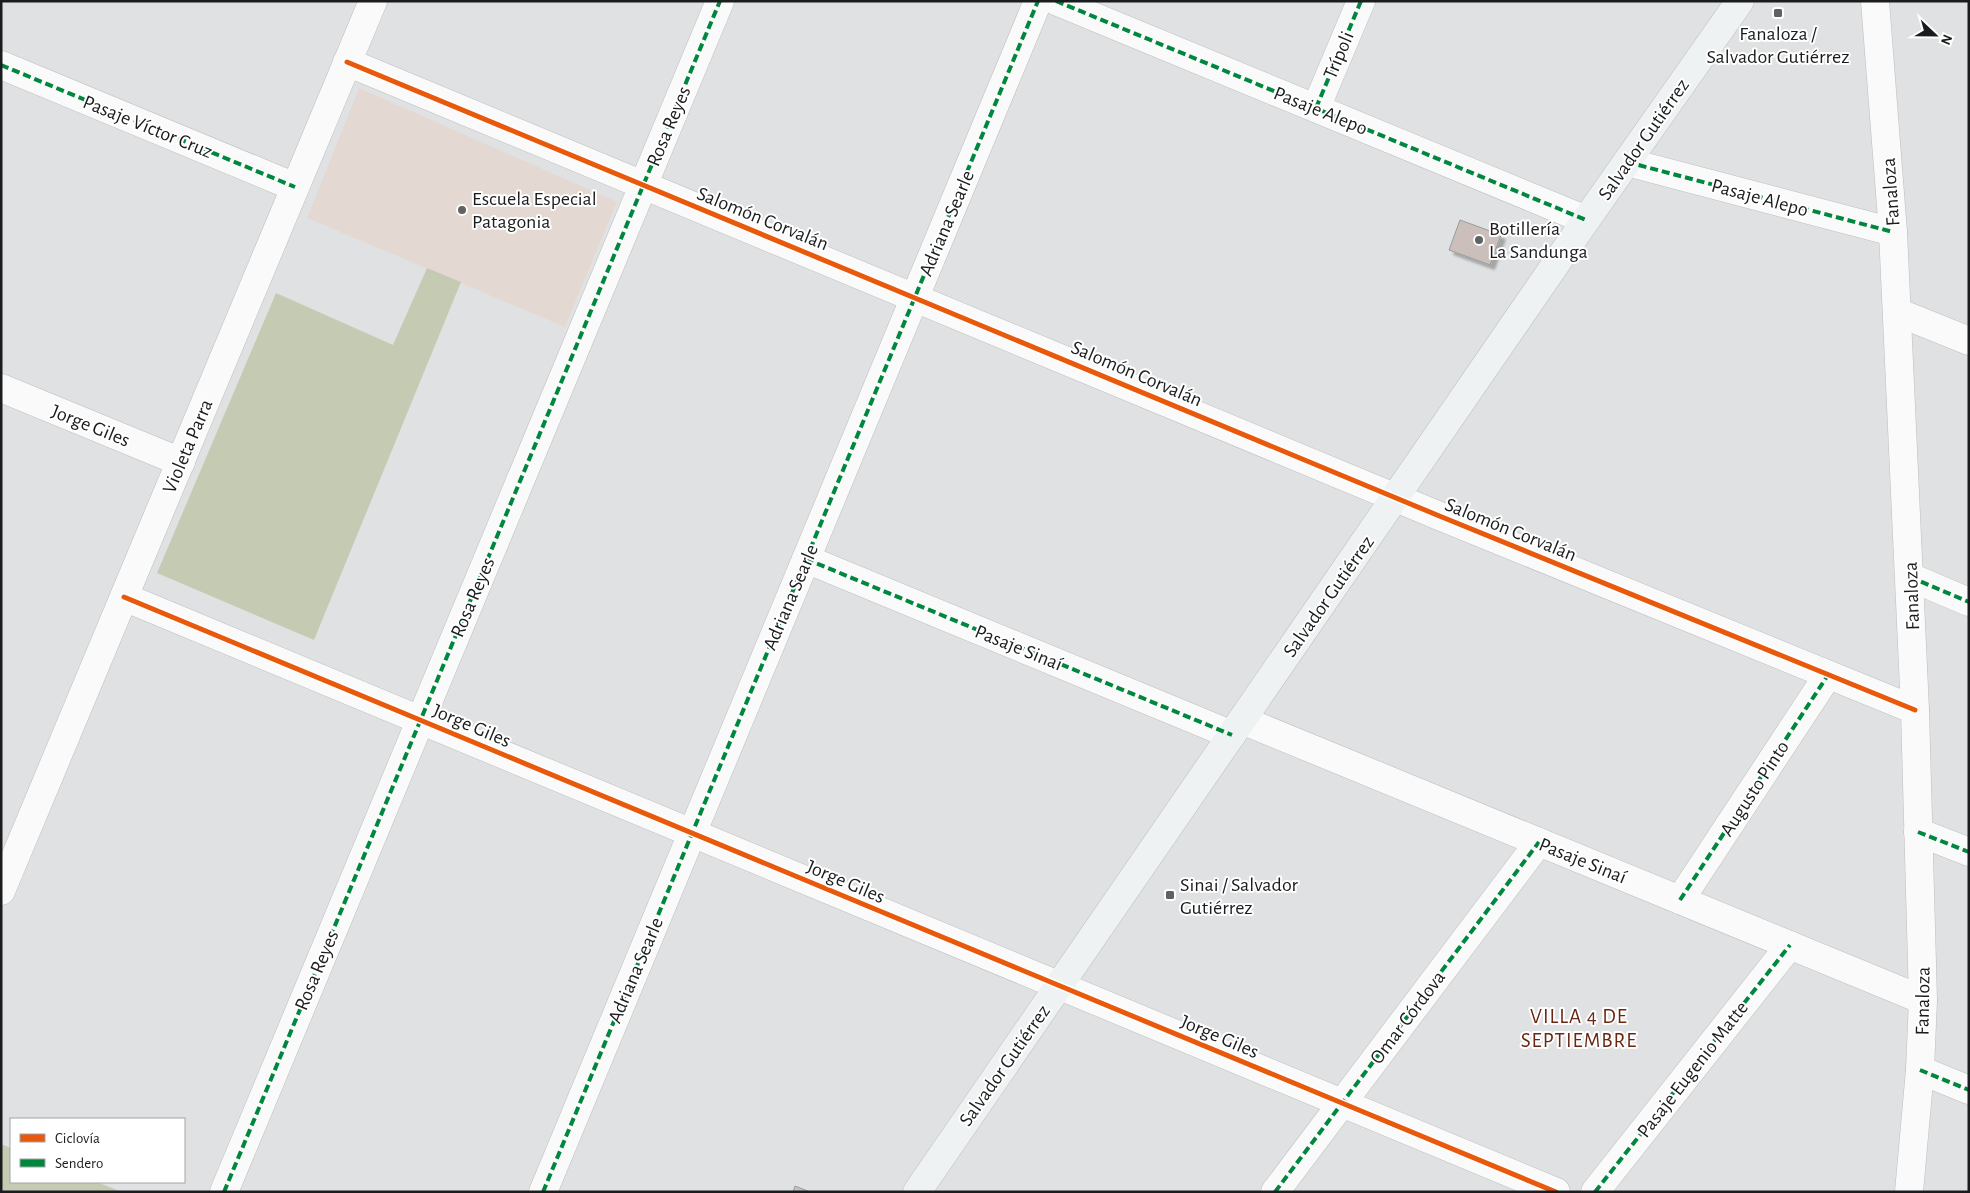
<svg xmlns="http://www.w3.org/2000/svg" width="1970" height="1193" viewBox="0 0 1970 1193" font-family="'Alegreya Sans',sans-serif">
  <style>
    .education { fill: #e4d9d2 }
    .green { fill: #c5cbb3 }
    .building { fill: #cbbfbb; stroke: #9a9a9a; filter: url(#shadow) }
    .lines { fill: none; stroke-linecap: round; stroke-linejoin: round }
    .street-casing { stroke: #bdbebe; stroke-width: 29 }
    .secondary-casing { stroke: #bdbebe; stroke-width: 29 }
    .street { stroke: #fafafb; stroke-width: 28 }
    .secondary { stroke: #eef2f3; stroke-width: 28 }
    .quiet { stroke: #00873e; stroke-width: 4; stroke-dasharray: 8 4; stroke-linecap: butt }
    .cycleway-casing { stroke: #fff; stroke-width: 8 }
    .cycleway { stroke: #e8590c; stroke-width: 5 }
    .poi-dot { fill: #606162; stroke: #fff; stroke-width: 2 }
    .labels { text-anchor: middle; stroke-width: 4; stroke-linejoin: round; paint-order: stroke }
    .poi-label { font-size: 20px; fill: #1b1c1d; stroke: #fff; text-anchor: start }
    .street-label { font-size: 20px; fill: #1b1c1d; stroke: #fff }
    .neighbourhood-label { font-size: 21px; letter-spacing: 1px; fill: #692712; stroke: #fff }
  </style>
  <defs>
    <filter id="shadow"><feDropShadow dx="4.5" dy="4.5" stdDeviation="1" flood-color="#0004"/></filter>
  </defs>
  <rect width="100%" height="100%" fill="#e0e1e3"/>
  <polygon class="education" points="359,88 617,202 565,327 307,218"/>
  <g class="green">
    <polygon points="427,268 461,282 314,640 157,573 276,293 393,345"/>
    <polygon points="1,1144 11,1148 11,1182 97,1182 122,1192 1,1192"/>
  </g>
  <g class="building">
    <polygon points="1460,220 1501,235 1490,265 1449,250"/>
    <polygon points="795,1186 810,1192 793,1192"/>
  </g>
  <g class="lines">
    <g class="street-casing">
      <g id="street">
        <polyline points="1056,1 1586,220"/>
        <polyline points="1875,1 1893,232 1915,710 1923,1000 1920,1070 1909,1192"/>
        <polyline points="347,62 1437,515 1915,710"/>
        <polyline points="1,65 295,187"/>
        <polyline points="1316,108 1361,1"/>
        <polyline points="1627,162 1893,232"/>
        <polyline points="1897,312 1969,341"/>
        <polyline points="1,388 181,462"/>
        <polyline points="806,559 1232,735"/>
        <polyline points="1910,577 1969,602"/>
        <polyline points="124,597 1556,1192"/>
        <polyline points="1242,720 1923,1000"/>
        <polyline points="1918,832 1969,852"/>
        <polyline points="1,891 373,1"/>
        <polyline points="1680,900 1828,675"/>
        <polyline points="1920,1070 1969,1090"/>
        <polyline points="224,1192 720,1"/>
        <polyline points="543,1192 1038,1"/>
        <polyline points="1275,1192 1539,842"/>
        <polyline points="1595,1192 1790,945"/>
      </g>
    </g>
    <g class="secondary-casing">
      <polyline id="secondary" points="917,1192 1586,220 1740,1"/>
    </g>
    <use href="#street" class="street"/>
    <use href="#secondary" class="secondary"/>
    <g class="quiet">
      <polyline points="1056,1 1586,220"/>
      <polyline points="1,65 295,187"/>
      <polyline points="1316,108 1361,1"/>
      <polyline points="1627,162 1893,232"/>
      <polyline points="806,559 1232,735"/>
      <polyline points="1910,577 1969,602"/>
      <polyline points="1918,832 1969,852"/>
      <polyline points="1680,900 1828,675"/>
      <polyline points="1920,1070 1969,1090"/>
      <polyline points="224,1192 720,1"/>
      <polyline points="543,1192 1038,1"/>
      <polyline points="1275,1192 1539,842"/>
      <polyline points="1595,1192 1790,945"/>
    </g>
    <g class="cycleway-casing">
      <g id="cycleway">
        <polyline points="347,62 1437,515 1915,710"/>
        <polyline points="124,597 1556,1192"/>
      </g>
    </g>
    <use href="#cycleway" class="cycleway"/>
  </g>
  <g class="poi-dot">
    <rect x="1773" y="8" width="10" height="10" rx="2.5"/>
    <circle cx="462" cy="210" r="5"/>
    <circle cx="1479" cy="240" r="5"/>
    <rect x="1165" y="890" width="10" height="10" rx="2.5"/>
  </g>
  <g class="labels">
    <g class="poi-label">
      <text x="1778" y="40" text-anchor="middle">Fanaloza /<tspan x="1778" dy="23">Salvador Gutiérrez</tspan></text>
      <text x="472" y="205">Escuela Especial<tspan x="472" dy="23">Patagonia</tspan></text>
      <text x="1489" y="235">Botillería<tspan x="1489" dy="23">La Sandunga</tspan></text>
      <text x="1180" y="891">Sinai / Salvador<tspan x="1180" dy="23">Gutiérrez</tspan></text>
    </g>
    <g class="street-label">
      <text transform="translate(1338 55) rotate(-67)" y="7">Trípoli</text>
      <text transform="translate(1321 110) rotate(22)" y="7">Pasaje Alepo</text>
      <text transform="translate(148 126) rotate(22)" y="7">Pasaje Víctor Cruz</text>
      <text transform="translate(668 126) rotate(-67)" y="7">Rosa Reyes</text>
      <text transform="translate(1643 139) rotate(-55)" y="7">Salvador Gutiérrez</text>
      <text transform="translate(1890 192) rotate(-94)" y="7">Fanaloza</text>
      <text transform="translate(1760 197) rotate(15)" y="7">Pasaje Alepo</text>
      <text transform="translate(763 218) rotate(22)" y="7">Salomón Corvalán</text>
      <text transform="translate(946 223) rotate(-67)" y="7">Adriana Searle</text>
      <text transform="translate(1137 373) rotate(23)" y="7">Salomón Corvalán</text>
      <text transform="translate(91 425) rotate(22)" y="7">Jorge Giles</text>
      <text transform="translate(187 446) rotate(-67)" y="7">Violeta Parra</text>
      <text transform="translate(1511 529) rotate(22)" y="7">Salomón Corvalán</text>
      <text transform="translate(1328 596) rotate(-55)" y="7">Salvador Gutiérrez</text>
      <text transform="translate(1911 596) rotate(-92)" y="7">Fanaloza</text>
      <text transform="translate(472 597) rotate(-67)" y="7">Rosa Reyes</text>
      <text transform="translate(790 597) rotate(-67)" y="7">Adriana Searle</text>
      <text transform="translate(1019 647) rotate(22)" y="7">Pasaje Sinaí</text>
      <text transform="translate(472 725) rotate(23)" y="7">Jorge Giles</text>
      <text transform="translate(1754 788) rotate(-57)" y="7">Augusto Pinto</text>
      <text transform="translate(1583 860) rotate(22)" y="7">Pasaje Sinaí</text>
      <text transform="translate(846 881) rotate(23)" y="7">Jorge Giles</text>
      <text transform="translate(316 970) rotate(-67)" y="7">Rosa Reyes</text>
      <text transform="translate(635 970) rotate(-67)" y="7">Adriana Searle</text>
      <text transform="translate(1922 1001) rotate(-89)" y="7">Fanaloza</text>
      <text transform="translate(1407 1017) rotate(-53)" y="7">Omar Córdova</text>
      <text transform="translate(1220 1036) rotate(23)" y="7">Jorge Giles</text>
      <text transform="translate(1004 1065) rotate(-55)" y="7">Salvador Gutiérrez</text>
      <text transform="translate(1692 1069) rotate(-52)" y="7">Pasaje Eugenio Matte</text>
    </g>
    <g class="neighbourhood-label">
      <text x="1579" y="1023">VILLA 4 DE<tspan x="1579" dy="24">SEPTIEMBRE</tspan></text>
    </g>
  </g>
  <rect width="1970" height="1193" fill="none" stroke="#1b1c1d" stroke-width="5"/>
  <rect x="10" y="1118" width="175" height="65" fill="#ffffff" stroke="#a4a4a5"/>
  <rect x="20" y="1134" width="25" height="8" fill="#e8590c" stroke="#a4a4a5"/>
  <text x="55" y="1143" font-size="15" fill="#1b1c1d">Ciclovía</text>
  <rect x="20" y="1159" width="25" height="8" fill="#00873e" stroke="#a4a4a5"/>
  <text x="55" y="1168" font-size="15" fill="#1b1c1d">Sendero</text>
  <g transform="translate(1935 35) rotate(112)" stroke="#ffffff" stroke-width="4" paint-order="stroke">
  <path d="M0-4L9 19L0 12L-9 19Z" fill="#1b1c1d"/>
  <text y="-8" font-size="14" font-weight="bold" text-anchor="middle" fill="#1b1c1d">N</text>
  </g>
</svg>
